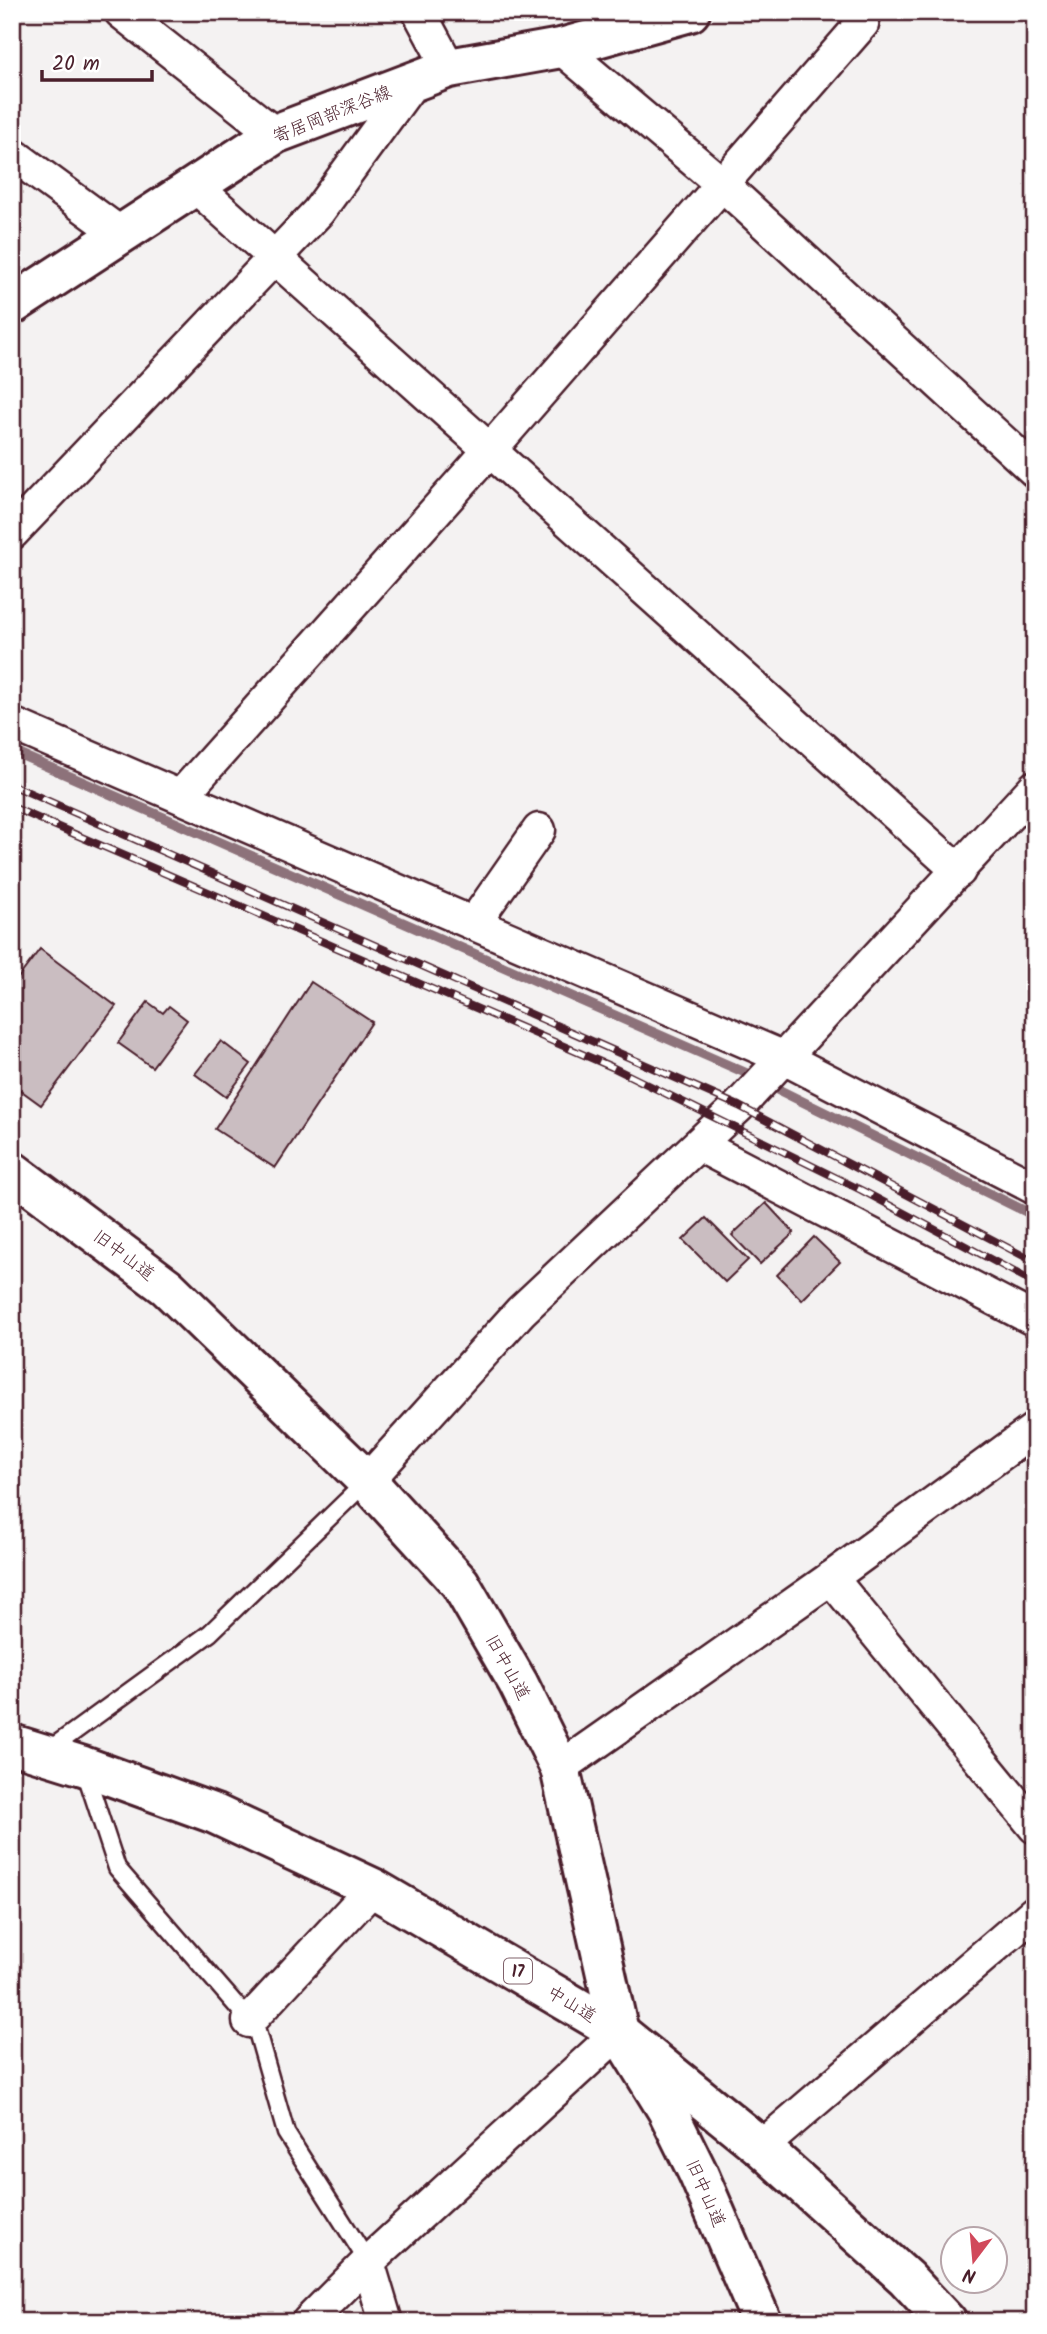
<svg xmlns="http://www.w3.org/2000/svg" width="1047" height="2334" viewBox="0 0 1047 2334" font-family="Kalam,'Klee One',sans-serif">
  <style>
    .lines { fill: none; stroke-linecap: round; stroke-linejoin: round }
    .stream { stroke: #8d727a; stroke-width: 10 }
    .building { fill: #cabdc1; stroke: #4a1f2b; stroke-width: 2 }
    .lane-casing { stroke: #4a1f2b; stroke-width: 21 }
    .street-casing { stroke: #4a1f2b; stroke-width: 37 }
    .secondary-casing { stroke: #4a1f2b; stroke-width: 44 }
    .highway-casing { stroke: #4a1f2b; stroke-width: 44 }
    .lane { stroke: #fff; stroke-width: 16 }
    .street { stroke: #fff; stroke-width: 32 }
    .secondary { stroke: #fff; stroke-width: 38 }
    .highway { stroke: #fff; stroke-width: 38 }
    .rail-casing { stroke: #4a1f2b; stroke-width: 8 }
    .rail { stroke: #fff; stroke-width: 5; stroke-dasharray: 16; stroke-linecap: butt }
    .labels { text-anchor: middle; stroke-width: 7; stroke-linejoin: round; paint-order: stroke }
    .shield { fill: #fff; stroke: #80626b; stroke-width: 2 }
    .shield-label { font-size: 16px; font-weight: bold; fill: #4a1f2b }
    .street-label { font-size: 18px; fill: #4a1f2b; stroke: #fff }
  </style>
  <rect width="100%" height="100%" fill="#f4f2f2"/>
  <filter id="ink" filterUnits="userSpaceOnUse"><feTurbulence type="fractalNoise" baseFrequency=".0143" numOctaves="2"/><feDisplacementMap in="SourceGraphic" scale="14" xChannelSelector="R" yChannelSelector="G"/><feConvolveMatrix kernelMatrix="1 2 1 2 8 2 1 2 1" color-interpolation-filters="sRGB"/></filter>
  <g filter="url(#ink)">
    <g class="lines">
      <g class="stream">
        <polyline points="12,751 746,1073"/>
        <polyline points="775,1088 1035,1216"/>
      </g>
    </g>
    <g class="building">
      <polygon points="40,949 116,1006 41,1105 12,1084 12,986"/>
      <polygon points="311,982 372,1022 275,1168 215,1129"/>
      <polygon points="148,1002 163,1013 169,1006 187,1020 152,1067 118,1043"/>
      <polygon points="221,1041 251,1064 226,1097 195,1074"/>
      <polygon points="766,1203 794,1233 760,1264 732,1235"/>
      <polygon points="706,1218 748,1260 725,1282 683,1240"/>
      <polygon points="814,1237 840,1262 802,1300 777,1275"/>
    </g>
    <g class="lines">
      <g class="lane-casing">
        <g id="lane">
          <polyline points="46,1752 210,1633 367,1481"/>
          <polyline points="85,1771 117,1868 256,2028 286,2133 368,2262"/>
        </g>
      </g>
      <g class="street-casing">
        <g id="street">
          <polyline points="121,12 275,134"/>
          <polyline points="419,12 449,68"/>
          <polyline points="561,48 722,184 1035,471"/>
          <polyline points="12,154 121,234"/>
          <polyline points="195,186 959,871"/>
          <polyline points="12,533 318,212 413,82"/>
          <polyline points="12,724 782,1057 1035,1188"/>
          <polyline points="181,796 490,450 862,24 857,12"/>
          <polyline points="474,923 539,830"/>
          <polyline points="699,1145 1035,1320"/>
          <polyline points="367,1481 521,1311 739,1106 1035,787"/>
          <polyline points="831,1578 1035,1827"/>
          <polyline points="560,1768 831,1578 1035,1429"/>
          <polyline points="249,2021 373,1888"/>
          <polyline points="761,2147 1035,1912"/>
          <polyline points="368,2262 386,2322"/>
          <polyline points="308,2322 368,2262 619,2032"/>
        </g>
      </g>
      <g class="secondary-casing">
        <g id="secondary">
          <polyline points="12,305 275,134 449,68 561,48 690,12"/>
          <polyline points="12,1171 167,1287 367,1481 460,1583 518,1683 560,1768 619,2032 667,2110 698,2173 762,2322"/>
        </g>
      </g>
      <g class="highway-casing">
        <polyline id="highway" points="12,1744 83,1766 215,1814 373,1888 619,2032 761,2147 906,2278 947,2322"/>
      </g>
      <use href="#lane" class="lane"/>
      <use href="#street" class="street"/>
      <use href="#secondary" class="secondary"/>
      <use href="#highway" class="highway"/>
      <g class="rail-casing">
        <g id="rail">
          <polyline points="12,785 739,1106 1035,1262"/>
          <polyline points="12,807 612,1067 861,1190 1035,1283"/>
        </g>
      </g>
      <use href="#rail" class="rail"/>
    </g>
  </g>
  <g class="labels">
    <rect class="shield" x="504" y="1958.5" width="28" height="25" rx="5"/>
    <g class="shield-label">
      <text x="518" y="1977">17</text>
    </g>
    <g class="street-label">
      <text transform="translate(332 114) rotate(-22)" y="6">寄居岡部深谷線</text>
      <text transform="translate(124 1255) rotate(37)" y="6">旧中山道</text>
      <text transform="translate(508 1667) rotate(61)" y="6">旧中山道</text>
      <text transform="translate(572 2004) rotate(31)" y="6">中山道</text>
      <text transform="translate(706 2193) rotate(66)" y="6">旧中山道</text>
    </g>
  </g>
  <rect width="1047" height="2334" fill="none" stroke="#fff" stroke-width="42"/>
  <rect x="21" y="21" width="1005" height="2292" fill="none" stroke="#4a1f2b" stroke-width="2.5" filter="url(#ink)"/>
  <g transform="translate(974 2260) rotate(196)"><circle r="33" fill="#ffffff" stroke="#b7a5aa" stroke-width="2"/>
  <path d="M0-5L12 26L0 18L-12 26Z" fill="#d1495b"/>
  <text y="-10" font-size="19" font-weight="bold" text-anchor="middle" fill="#4a1f2b">N</text>
  </g>
  <path d="M42 70v10h110v-10" fill="none" stroke="#4a1f2b" stroke-width="3.5"/>
  <text x="52" y="70" font-size="21" fill="#4a1f2b" stroke="#ffffff" stroke-width="5" paint-order="stroke">20 m</text>
</svg>
